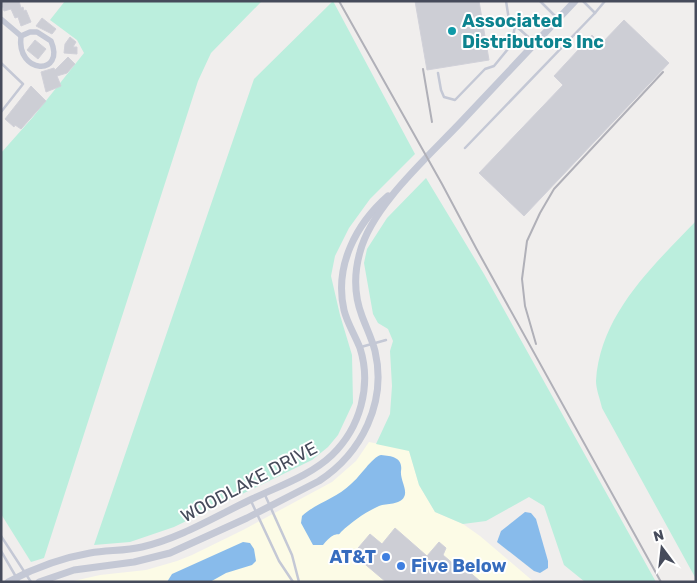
<svg xmlns="http://www.w3.org/2000/svg" width="697" height="583" viewBox="0 0 697 583" font-family="Rubik,sans-serif">
  <style>
    .commercial { fill: #fcfbe6 }
    .green { fill: #bed }
    .water { fill: #88bbeb }
    .building { fill: #cdced5; stroke: #d1d1d9 }
    .lines { fill: none; stroke-linecap: round; stroke-linejoin: round }
    .service { stroke: #c4c8d5; stroke-width: 2.5 }
    .minor { stroke: #c4c8d5; stroke-width: 5.5 }
    .tertiary { stroke: #c4c8d5; stroke-width: 7 }
    .rail { stroke: #b0b0b8; stroke-width: 2 }
    .culture-dot { fill: #0f9aa8; stroke: #fff; stroke-width: 2 }
    .shop-dot { fill: #3f7fe0; stroke: #fff; stroke-width: 2 }
    .labels { text-anchor: middle; stroke-width: 4; stroke-linejoin: round; paint-order: stroke }
    .culture-label { font-size: 18px; font-weight: bold; fill: #0d838f; stroke: #fff; text-anchor: start }
    .street-label { font-size: 18px; fill: #464b5b; stroke: #fff }
    .shop-label { font-size: 18px; font-weight: bold; fill: #366cbe; stroke: #fff; text-anchor: end }
  </style>
  <rect width="100%" height="100%" fill="#f0eeed"/>
  <polygon class="commercial" points="369,442 409,450 419,485 435,512 463,524 480,536 534,582 69,582 100,575 146,570 177,561 192,555 243,530 332,482 356,461"/>
  <g class="green">
    <polygon points="65,1 262,1 211,53 198,81 44,558 31,562 1,514 1,153 33,117 84,53 77,40 50,20"/>
    <polygon points="333,1 415,154 370,199 349,228 335,256 331,276 340,315 352,355 353,403 338,435 328,447 312,460 174,527 130,542 94,545 254,79"/>
    <polygon points="426,178 484,274 656,582 585,582 564,565 544,506 529,497 486,521 463,524 435,512 419,485 409,451 376,444 390,414 392,386 390,351 393,341 388,329 378,323 373,314 364,263 367,249 387,218"/>
    <path d="M696,221V579L602,408C600,399 596,389 596,381C600,314 653,266 696,221Z"/>
  </g>
  <g class="water">
    <path d="M381,455C393,456 403,458 401,471C400,480 408,490 404,497C400,505 387,503 379,506C364,513 353,521 341,532C338,536 339,533 334,535C330,537 326,541 323,545H313L301,523L302,516C316,503 337,498 351,484C360,477 372,457 381,455Z"/>
    <polygon points="525,512 531,513 536,519 548,561 548,568 540,573 534,571 497,542 501,531"/>
    <polygon points="243,542 250,543 254,549 256,561 252,565 226,573 210,582 167,582 172,574"/>
  </g>
  <g class="building">
    <polygon points="1,1 19,1 21,8 23,7 24,11 26,10 31,22 21,26 18,17 15,18 11,9 4,11"/>
    <polygon points="415,1 479,1 489,60 427,70"/>
    <polygon points="42,18 56,29 52,34 36,26"/>
    <polygon points="624,20 669,63 524,216 479,173 563,85 554,76 592,35 601,44"/>
    <polygon points="70,37 76,42 73,47 77,47 77,54 64,53 65,44"/>
    <polygon points="35,40 46,49 38,59 27,50"/>
    <polygon points="68,57 75,64 67,73 57,76 61,86 46,92 41,72 54,68 55,70"/>
    <polygon points="31,86 46,101 21,129 15,125 14,127 5,119"/>
    <polygon points="395,528 427,556 439,542 446,548 443,555 463,572 466,569 481,582 386,582 353,554 370,534 382,544"/>
  </g>
  <g class="lines">
    <g class="service">
      <polyline points="506,1 509,20 534,42"/>
      <polyline points="540,1 557,18"/>
      <polyline points="595,13 605,1"/>
      <polyline points="1,63 23,84 1,112"/>
      <polyline points="438,73 441,90 444,97 455,100 485,69 494,66 512,44 515,25"/>
      <polyline points="465,148 595,13 583,1"/>
      <polyline points="361,347 386,340"/>
      <polyline points="265,495 292,555 299,582"/>
      <polyline points="251,501 279,561 293,582"/>
      <polyline points="1,536 31,582"/>
      <polyline points="1,551 19,582"/>
    </g>
    <g class="minor">
      <polyline points="1,19 21,36"/>
      <path d="M30,32H37L51,41C66,76 16,75 21,36Z"/>
    </g>
    <g class="tertiary">
      <path d="M8,582C34,568 61,558 90,553C107,550 125,551 142,547C181,538 216,516 252,499C279,486 310,476 332,455C360,428 372,386 360,348C355,335 347,323 344,310C334,266 356,224 388,196"/>
      <path d="M39,582L74,570L134,562L170,553L247,518L319,481C362,453 387,402 375,351C372,339 366,327 362,316C354,295 354,273 360,252C372,206 428,157 461,122C499,82 537,41 575,1"/>
    </g>
    <g class="rail">
      <polyline points="339,1 442,184 476,248 661,582"/>
      <polyline points="423,69 432,122"/>
      <polyline points="536,344 525,306 522,279 527,241 540,213 554,189 663,72"/>
    </g>
  </g>
  <circle class="culture-dot" cx="452" cy="31" r="5"/>
  <g class="shop-dot">
    <circle cx="386" cy="557" r="5"/>
    <circle cx="401" cy="566" r="5"/>
  </g>
  <g class="labels">
    <g class="culture-label">
      <text x="462" y="27">Associated<tspan x="462" dy="21">Distributors Inc</tspan></text>
    </g>
    <g class="street-label">
      <text transform="translate(249 482) rotate(-28)" y="6">WOODLAKE DRIVE</text>
    </g>
    <g class="shop-label">
      <text x="376" y="563">AT&amp;T</text>
      <text x="411" y="572" text-anchor="start">Five Below</text>
    </g>
  </g>
  <rect width="697" height="583" fill="none" stroke="#464b5b" stroke-width="5"/>
  <g transform="translate(662 548) rotate(345)" stroke="#ffffff" stroke-width="4" paint-order="stroke">
  <path d="M0-4L9 19L0 12L-9 19Z" fill="#464b5b"/>
  <text y="-8" font-size="14" font-weight="bold" text-anchor="middle" fill="#464b5b">N</text>
  </g>
</svg>
